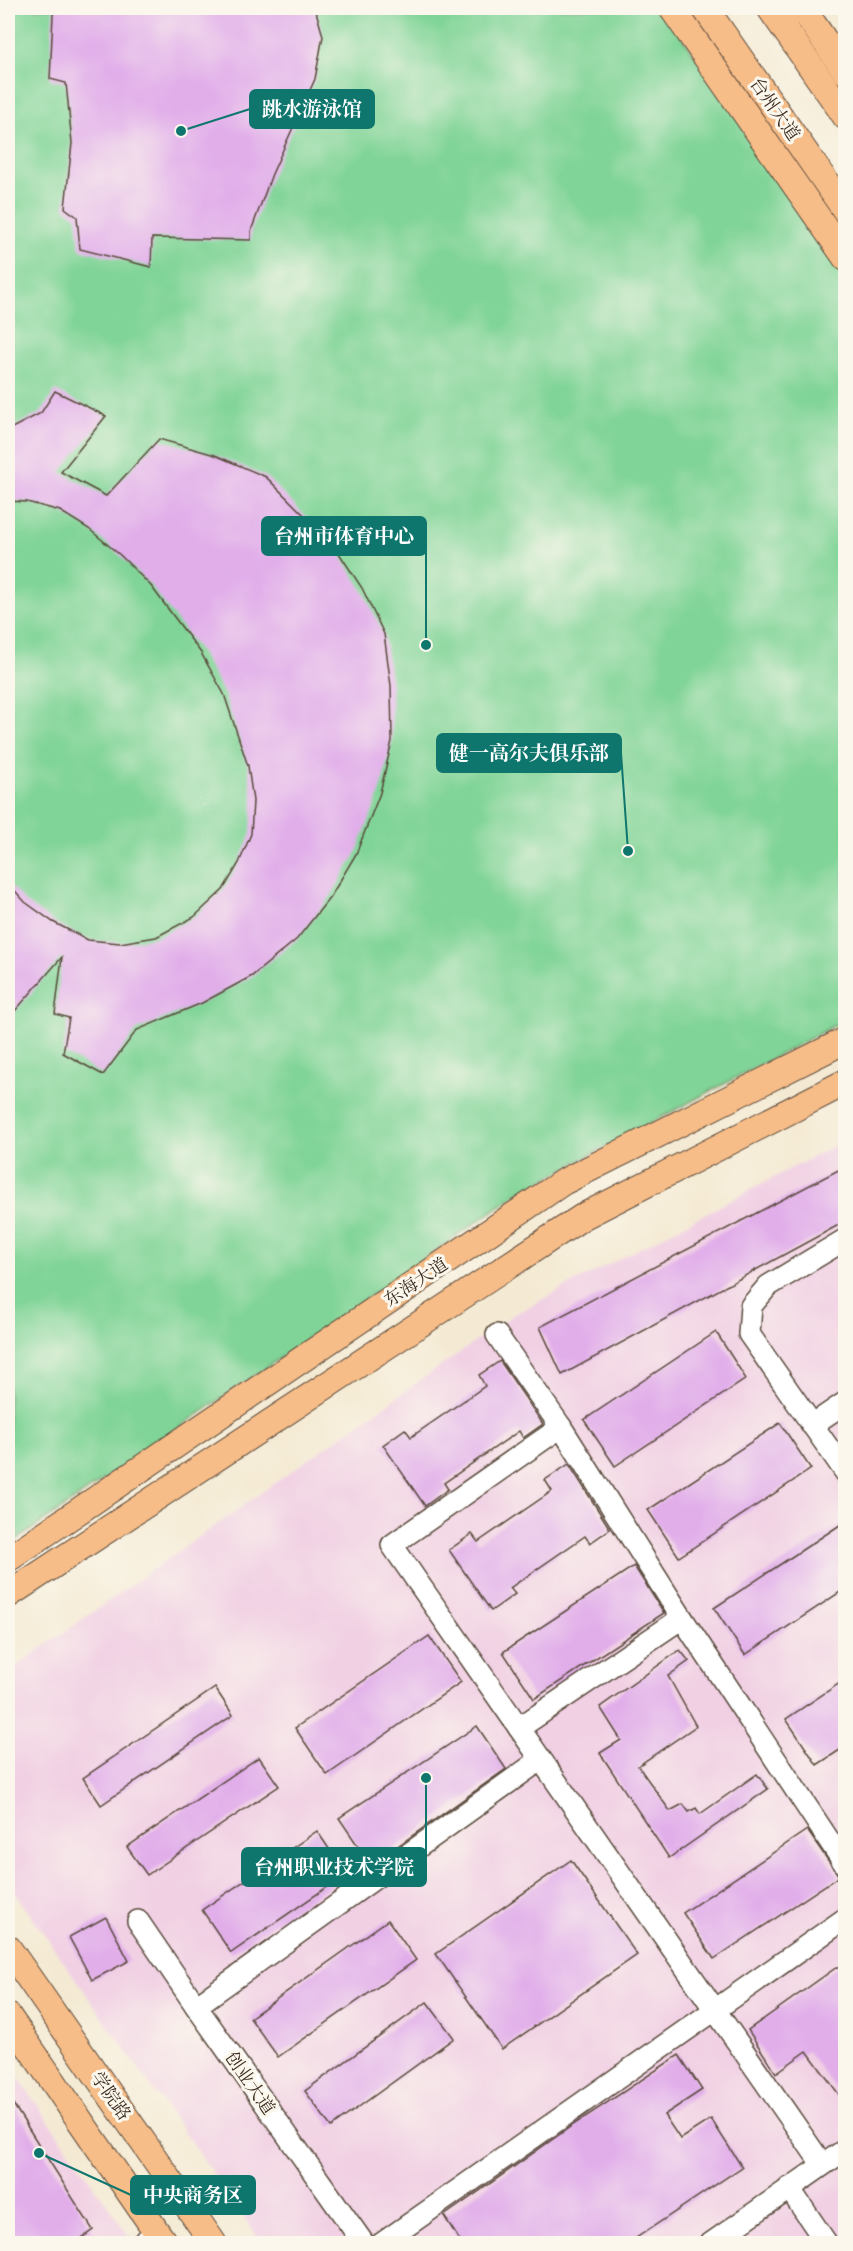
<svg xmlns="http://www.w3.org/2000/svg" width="853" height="2251" viewBox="0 0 853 2251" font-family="'IM FELL English','Noto Serif SC',serif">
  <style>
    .built { fill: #f1d0e4 }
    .green { fill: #80d497; stroke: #5e7f5a; stroke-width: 1.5 }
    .building { fill: #e1aeea }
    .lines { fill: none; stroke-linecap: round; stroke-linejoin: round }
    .minor-casing { stroke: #574739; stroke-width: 24 }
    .major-casing { stroke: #574739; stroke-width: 28 }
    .minor { stroke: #fff; stroke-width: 21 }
    .major { stroke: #f7bd88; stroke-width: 26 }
    .labels { text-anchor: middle; stroke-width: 6; stroke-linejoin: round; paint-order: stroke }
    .street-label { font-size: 18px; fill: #3b2a1e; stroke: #fbf7ec }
    .leader { fill: none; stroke: #0f766e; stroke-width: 2 }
    .callout-dot { fill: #0f766e; stroke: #fbf7ec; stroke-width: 2 }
    .callout { fill: #0f766e; stroke: #0f766e; stroke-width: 2 }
    .callout-label { font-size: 20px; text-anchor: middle; font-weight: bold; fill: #fff }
  </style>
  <rect width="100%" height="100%" fill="#fbf7ec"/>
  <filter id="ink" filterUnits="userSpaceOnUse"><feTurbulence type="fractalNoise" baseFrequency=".0167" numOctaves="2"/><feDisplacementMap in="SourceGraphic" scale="12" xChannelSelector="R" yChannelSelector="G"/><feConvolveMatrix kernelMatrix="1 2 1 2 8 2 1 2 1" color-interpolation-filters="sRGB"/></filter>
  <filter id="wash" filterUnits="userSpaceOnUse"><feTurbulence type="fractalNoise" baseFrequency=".008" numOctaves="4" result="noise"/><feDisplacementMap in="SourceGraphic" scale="24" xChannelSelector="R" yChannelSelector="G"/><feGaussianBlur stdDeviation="1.35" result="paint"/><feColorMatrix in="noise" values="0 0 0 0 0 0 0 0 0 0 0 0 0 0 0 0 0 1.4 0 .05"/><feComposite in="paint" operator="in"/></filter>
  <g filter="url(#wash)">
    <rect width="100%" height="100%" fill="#f4ead3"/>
    <g class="built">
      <polygon points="845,1140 845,2243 262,2243 8,1883 8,1672 513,1315"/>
      <polygon points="8,2063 134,2243 8,2243"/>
    </g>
    <polygon class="green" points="8,8 662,8 845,270 845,1020 519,1193 8,1546"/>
    <g id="blocks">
      <g class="building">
        <polygon points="55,8 315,8 323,36 315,79 272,174 251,231 251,240 152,238 151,267 80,249 77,217 65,208 72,143 66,83 50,79 53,15"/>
        <polygon points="55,391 106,416 61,472 106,496 159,439 215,455 266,477 333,544 362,588 384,634 391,686 392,741 380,793 356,854 331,896 297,939 252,976 202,1003 137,1030 103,1075 63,1053 69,1018 55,1014 62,957 8,1019 8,883 25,902 53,922 88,940 120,943 156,937 194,917 223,890 239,863 251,834 253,801 248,766 224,694 201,653 151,586 120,555 89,529 60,511 27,502 8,501 8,430 41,413"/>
        <polygon points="846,1166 846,1221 562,1375 540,1327"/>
        <polygon points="716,1332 746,1379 615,1466 584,1420"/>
        <polygon points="500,1361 543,1424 523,1438 519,1431 444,1483 448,1489 425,1506 383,1445 405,1429 411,1437 485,1386 479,1375"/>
        <polygon points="780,1423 811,1469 679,1557 648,1510"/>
        <polygon points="569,1464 610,1529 590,1543 585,1536 510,1588 515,1594 491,1611 449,1550 472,1534 478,1542 552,1491 545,1480"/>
        <polygon points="846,1521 846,1588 745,1655 714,1608"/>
        <polygon points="634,1566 664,1613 534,1699 503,1652"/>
        <polygon points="429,1636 461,1682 327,1775 295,1728"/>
        <polygon points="680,1650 689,1661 668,1676 696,1726 638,1766 670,1811 683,1804 689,1812 696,1808 700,1814 757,1774 768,1789 669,1858 600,1753 621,1740 600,1707"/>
        <polygon points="846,1679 846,1746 817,1765 786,1719"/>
        <polygon points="215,1688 233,1715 101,1805 83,1778"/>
        <polygon points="477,1726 506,1769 371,1865 339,1818"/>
        <polygon points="259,1757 279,1786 147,1875 127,1847"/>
        <polygon points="807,1830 839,1876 714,1959 683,1913"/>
        <polygon points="317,1831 346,1874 231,1953 202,1910"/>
        <polygon points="571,1860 637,1955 502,2049 436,1954"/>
        <polygon points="106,1917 129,1961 92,1980 69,1937"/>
        <polygon points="388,1920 416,1960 278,2057 250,2018"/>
        <polygon points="837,1967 846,1967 846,2104 807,2051 776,2073 748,2030"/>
        <polygon points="427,2002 454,2038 331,2127 305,2091"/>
        <polygon points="679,2055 702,2090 664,2115 680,2139 711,2119 742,2167 627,2244 462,2244 444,2216 573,2125"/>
        <polygon points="8,2096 93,2230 73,2244 8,2244"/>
      </g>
    </g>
  </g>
  <g filter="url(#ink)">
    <use href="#blocks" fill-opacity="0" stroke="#574739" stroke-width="1.5"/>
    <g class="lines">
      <g class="minor-casing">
        <g id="minor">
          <polyline points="846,1239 768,1286 751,1306 749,1334 846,1473"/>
          <polyline points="497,1335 561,1427 682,1618 846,1866"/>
          <polyline points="812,1425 846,1402"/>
          <polyline points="561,1427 392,1545 822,2164"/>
          <polyline points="519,1728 682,1618"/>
          <polyline points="138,1921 196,2006 364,2244"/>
          <polyline points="196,2006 540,1760"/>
          <polyline points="789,2188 827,2244"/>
          <polyline points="141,2244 157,2232"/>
          <polyline points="381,2244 846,1918"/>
          <polyline points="710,2244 846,2149"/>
        </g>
      </g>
      <g class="major-casing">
        <g id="major">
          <polyline points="672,8 846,258"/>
          <polyline points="705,8 846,211"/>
          <polyline points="770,8 846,117"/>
          <polyline points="797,8 807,15 846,72"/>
          <polyline points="8,1559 563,1182 846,1040"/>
          <polyline points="8,1595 584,1216 846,1082"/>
          <polyline points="8,1948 214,2244"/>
          <polyline points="8,2016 165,2244"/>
        </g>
      </g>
      <use href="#minor" class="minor"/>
      <use href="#major" class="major"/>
    </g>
  </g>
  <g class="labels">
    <g class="street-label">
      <text transform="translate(775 109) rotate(55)" y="6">台州大道</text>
      <text transform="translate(416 1282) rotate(-34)" y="6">东海大道</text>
      <text transform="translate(250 2083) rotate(55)" y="6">创业大道</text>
      <text transform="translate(111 2096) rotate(55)" y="6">学院路</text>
    </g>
  </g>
  <path class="leader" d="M181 131L250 109M426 645L426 536M628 851L621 753M426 1778L426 1867M39 2153L131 2195"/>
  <g class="callout-dot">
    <circle cx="181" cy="131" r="6"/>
    <circle cx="426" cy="645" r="6"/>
    <circle cx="628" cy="851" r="6"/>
    <circle cx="426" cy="1778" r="6"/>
    <circle cx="39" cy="2153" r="6"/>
  </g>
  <g class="callout">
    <rect x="250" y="90" width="124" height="38" rx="6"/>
    <rect x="262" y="517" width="164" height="38" rx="6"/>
    <rect x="437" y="734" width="184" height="38" rx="6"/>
    <rect x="242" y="1848" width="184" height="38" rx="6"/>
    <rect x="131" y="2176" width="124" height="38" rx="6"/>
  </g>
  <g class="callout-label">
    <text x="312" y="116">跳水游泳馆</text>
    <text x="344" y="543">台州市体育中心</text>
    <text x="529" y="760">健一高尔夫俱乐部</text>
    <text x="334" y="1874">台州职业技术学院</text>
    <text x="193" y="2202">中央商务区</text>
  </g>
  <rect width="853" height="2251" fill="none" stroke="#fbf7ec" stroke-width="30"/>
</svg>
